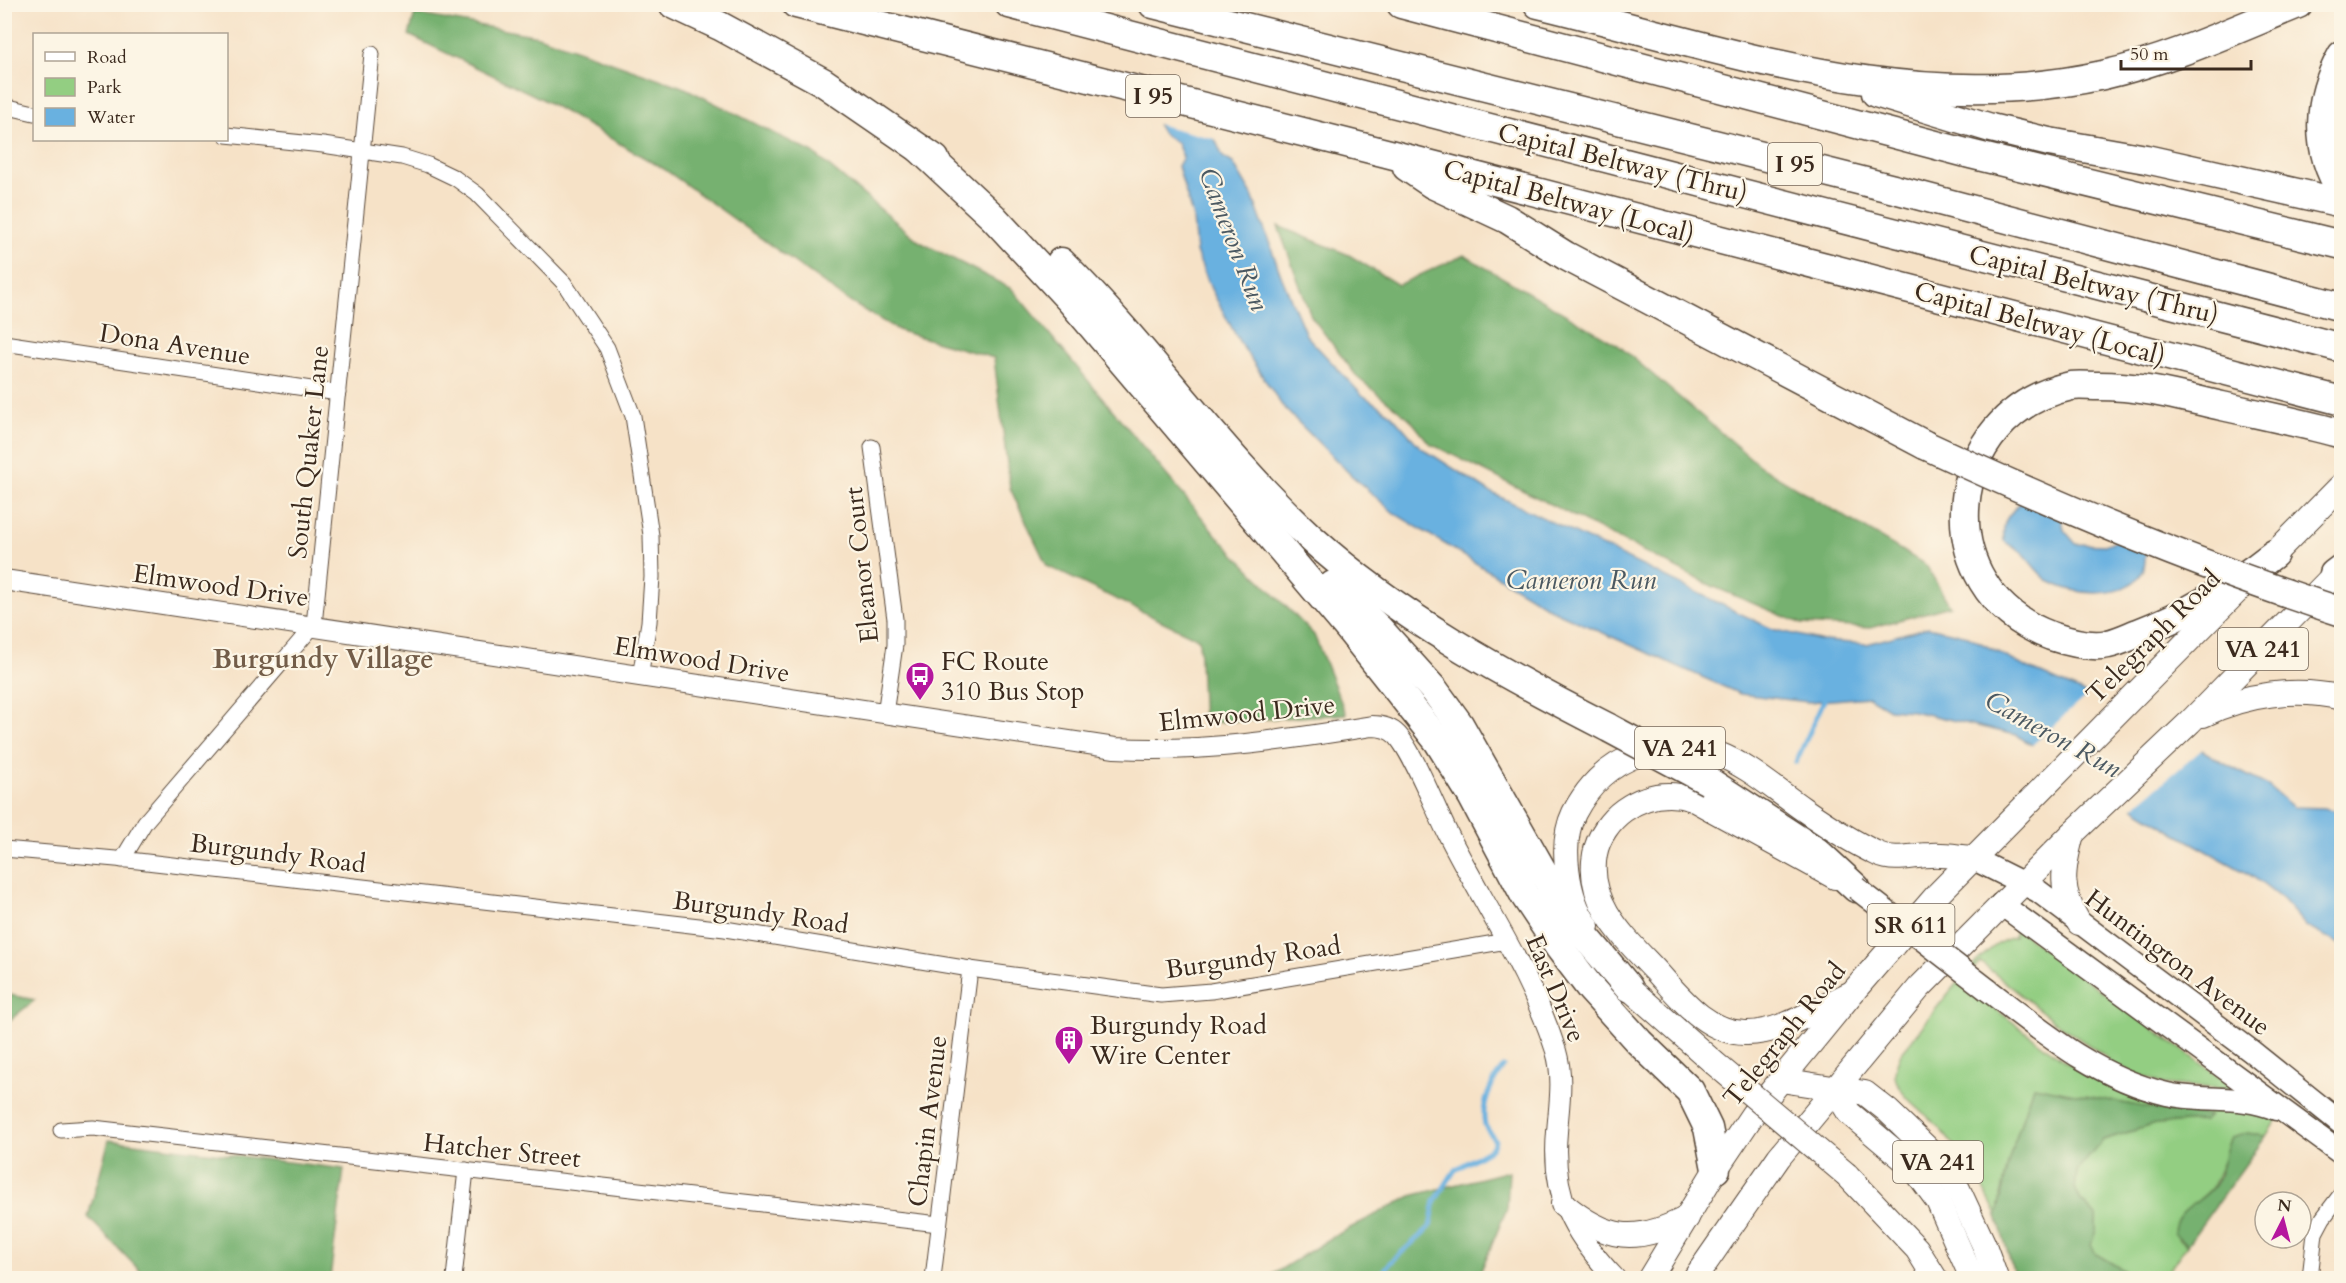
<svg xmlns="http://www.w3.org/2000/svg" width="2346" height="1283" viewBox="0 0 2346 1283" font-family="Cardo,serif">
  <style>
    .green { fill: #93ce82; stroke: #677c50; stroke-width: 1.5 }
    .forest { fill: #76b170; stroke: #586e47; stroke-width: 1.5 }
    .water { fill: #69b1e0; stroke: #526e7f; stroke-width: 1.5 }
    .pier { fill: #f6e2c7 }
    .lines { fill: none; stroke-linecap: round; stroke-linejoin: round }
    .stream { stroke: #69b1e0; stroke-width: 5 }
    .minor-casing { stroke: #574637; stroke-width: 17 }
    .tertiary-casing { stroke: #574637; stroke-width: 22 }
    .secondary-casing { stroke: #574637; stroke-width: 25 }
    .primary-casing { stroke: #574637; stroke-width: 26 }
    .motorway-casing { stroke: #574637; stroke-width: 31 }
    .minor { stroke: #fff; stroke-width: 15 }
    .tertiary { stroke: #fff; stroke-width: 20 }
    .secondary { stroke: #fff; stroke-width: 22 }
    .primary { stroke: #fff; stroke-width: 24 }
    .motorway { stroke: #fff; stroke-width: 28 }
    .secondary-bridge-casing { stroke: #574637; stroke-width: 25; stroke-linecap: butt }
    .primary-bridge-casing { stroke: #574637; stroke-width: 26; stroke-linecap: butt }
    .motorway-bridge-casing { stroke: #574637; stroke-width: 31; stroke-linecap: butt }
    .secondary-bridge { stroke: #fff; stroke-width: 22 }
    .primary-bridge { stroke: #fff; stroke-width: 24 }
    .motorway-bridge { stroke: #fff; stroke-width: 28 }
    .labels { text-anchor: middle; stroke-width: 4.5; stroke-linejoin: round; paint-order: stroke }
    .shield { fill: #fcf5e5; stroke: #75675a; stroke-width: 1.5 }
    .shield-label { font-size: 24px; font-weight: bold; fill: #3b2a1e }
    .street-label { font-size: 26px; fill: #3b2a1e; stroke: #fcf5e5 }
    .poi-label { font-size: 26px; fill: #3b2a1e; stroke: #fcf5e5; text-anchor: start }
    .water-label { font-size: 27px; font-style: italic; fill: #4b5962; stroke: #fcf5e5 }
    .neighbourhood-label { font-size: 27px; font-weight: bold; fill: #735d49; stroke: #fcf5e5 }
  </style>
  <rect width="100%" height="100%" fill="#fcf5e5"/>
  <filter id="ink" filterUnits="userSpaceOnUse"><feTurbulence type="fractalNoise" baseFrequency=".0167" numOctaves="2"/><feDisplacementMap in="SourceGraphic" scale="12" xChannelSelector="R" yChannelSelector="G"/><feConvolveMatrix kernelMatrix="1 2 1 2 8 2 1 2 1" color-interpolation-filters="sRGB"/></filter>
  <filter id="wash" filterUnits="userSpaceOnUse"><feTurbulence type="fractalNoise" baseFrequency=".008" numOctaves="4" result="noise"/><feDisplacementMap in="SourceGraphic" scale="24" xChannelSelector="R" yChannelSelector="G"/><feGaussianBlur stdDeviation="1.35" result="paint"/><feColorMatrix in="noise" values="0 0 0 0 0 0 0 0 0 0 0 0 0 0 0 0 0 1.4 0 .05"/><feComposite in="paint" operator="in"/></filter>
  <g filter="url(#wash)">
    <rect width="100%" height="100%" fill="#f6e2c7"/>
    <path class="green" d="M2016,929L2238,1090L2163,1084L2112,1065L2104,1055L2060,1026L1980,962L1961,983L2063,1060L2107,1086L2149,1099L2241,1106L2278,1118L2266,1136L2245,1134L2222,1164L2211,1189L2200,1199L2178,1239L2187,1245L2163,1278H2136L2096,1254L2090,1245L2096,1230V1216L2081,1201L2075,1188L2077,1170L2103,1140L2155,1124L2203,1121L2209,1116L2164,1111L2033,1086L2009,1159L1997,1216C1983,1184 1962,1154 1939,1128C1925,1112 1903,1100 1896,1080C1893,1071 1898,1061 1901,1053C1926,1025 1979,943 2014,937Z"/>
    <g class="forest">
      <polygon points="415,14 538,36 685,88 813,153 920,242 1012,289 1219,538 1314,635 1346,714 1203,723 1199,639 1047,566 1010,488 994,358 900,331 850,302 664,169 542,99 409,35"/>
      <polygon points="1278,226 1349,255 1398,285 1464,255 1618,345 1760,466 1926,565 1950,606 1870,628 1802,624 1712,586 1429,443 1410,419 1358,378 1311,316"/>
      <polygon points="5,994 35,1000 5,1024"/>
      <polygon points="2033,1086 2164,1111 2209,1116 2203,1121 2155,1124 2103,1140 2077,1171 2075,1188 2081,1201 2096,1216 2096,1230 2091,1245 2096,1254 2136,1278 2015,1278 1997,1216 2009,1159"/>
      <path d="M2245,1134L2266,1136L2187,1245L2174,1233C2174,1210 2201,1203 2213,1187C2224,1173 2222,1153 2231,1138Z"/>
      <polygon points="109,1140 344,1169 330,1278 147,1278 88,1217"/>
      <polygon points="1509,1171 1507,1208 1478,1278 1267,1278 1331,1238 1411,1196"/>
    </g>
    <g class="water">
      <polygon points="1115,54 1186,74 1223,157 1233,163 1252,195 1282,278 1306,335 1361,394 1391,414 1420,447 1490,492 1772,629 1823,641 1867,644 1928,627 1968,636 2025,667 2171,731 2223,763 2268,786 2293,807 2324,808 2341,812 2341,945 2307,927 2282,899 2252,876 2178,835 2016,735 1913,711 1889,709 1869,697 1808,702 1740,694 1554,611 1394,513 1352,476 1283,407 1239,341 1211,289 1196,252 1193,218 1178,166 1183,157 1177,143 1163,134"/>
      <path d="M2022,501L2061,513L2064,530L2076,544L2105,545L2117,540L2146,552C2145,558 2145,566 2143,571C2126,601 2074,596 2049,581C2038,574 2032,563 2023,554C2018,549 2010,546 2004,541C2002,519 2008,516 2022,501Z"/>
    </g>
    <g class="pier">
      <polygon points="1095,4 1150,4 1188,73 1218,140 1153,123 1112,55"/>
      <polygon points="2089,693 2172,729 2204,748 2131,809 2030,747"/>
    </g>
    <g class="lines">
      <g class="stream">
        <polyline points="1796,762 1825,698"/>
        <path d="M1378,1278L1391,1262L1430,1227L1435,1201L1455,1170L1492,1148L1495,1141C1493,1136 1487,1130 1485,1125C1480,1105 1492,1082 1503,1067"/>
      </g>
    </g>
  </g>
  <g filter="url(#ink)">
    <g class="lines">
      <g class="minor-casing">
        <g id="minor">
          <polyline points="4,106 34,113"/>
          <polyline points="226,135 323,145 402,157 428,165 455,178 477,194 564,283 607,348 633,416 651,535 652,577 649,622 640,677"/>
          <polyline points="4,343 338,393"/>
          <polyline points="872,447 895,619 895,645 885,714"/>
          <polyline points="4,849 138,861 725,929 970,969 1161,995 1211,991 1507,941"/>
          <polyline points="122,860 145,822 314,625 372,54"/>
          <polyline points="61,1130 93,1128 939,1224"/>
          <polyline points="454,1278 466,1170"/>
          <polyline points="933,1278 970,969"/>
          <polyline points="2310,1278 2315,1233 2323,1218 2342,1193"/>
        </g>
      </g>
      <g class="tertiary-casing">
        <path id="tertiary" d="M4,580L1115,748C1202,753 1286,740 1372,726C1382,726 1390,728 1397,735C1413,752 1435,808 1447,832C1483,904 1531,973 1556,1051C1564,1078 1559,1105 1557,1132C1551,1195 1573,1234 1615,1278"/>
      </g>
      <g class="secondary-casing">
        <g id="secondary">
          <polyline points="1972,858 2038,891 2251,1051 2342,1124"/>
          <polyline points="2001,904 2342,1154"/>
          <path d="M1988,990C2044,1033 2097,1078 2167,1094C2202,1102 2242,1094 2276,1109"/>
        </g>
      </g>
      <g class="primary-casing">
        <g id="primary">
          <path d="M2203,715C2245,694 2296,687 2342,698"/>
          <path d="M2072,834C2062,872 2059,889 2079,923"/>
          <path d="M1835,877L1693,799C1668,791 1645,795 1624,810C1610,820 1598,837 1595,854C1586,903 1624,937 1655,970C1679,996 1706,1033 1745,1033C1779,1034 1817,1009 1847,995"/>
          <path d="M1587,926C1567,898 1559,844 1574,813C1589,784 1610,764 1640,754C1712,730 1750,772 1803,809C1826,825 1852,842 1878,854C1895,862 1914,855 1931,855C1945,854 1959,857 1972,858"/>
          <polyline points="1618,972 1628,987 1713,1062"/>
          <polyline points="1781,1080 1865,1093 1888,1111 1931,1152 1958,1189 1984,1245 1996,1278"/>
          <polyline points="1835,1090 1849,1113 1913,1167 1938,1201 1972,1278"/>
          <polyline points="1847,1175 1917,1249 1935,1278"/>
          <path d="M1563,1204C1607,1241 1636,1244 1687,1218"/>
          <polyline points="1650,1278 1716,1169 1753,1114 1852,993 1937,895 2342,485"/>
          <polyline points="1695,1278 1779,1157 1919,988 2072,834 2190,722 2342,567"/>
        </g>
      </g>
      <g class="motorway-casing">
        <g id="motorway">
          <polyline points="673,4 720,26 823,82 935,159"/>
          <polyline points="796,4 1386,153 2342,401"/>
          <polyline points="1009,4 2342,348"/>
          <polyline points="1153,4 1894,189 2342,307"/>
          <polyline points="1401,4 1970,154 2342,245"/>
          <path d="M1538,4C1722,48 1911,118 2103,75C2170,60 2234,30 2298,4"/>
          <path d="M2342,55C2317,99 2314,149 2342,192"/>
          <polyline points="1876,93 1991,128 2049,142 2146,159 2342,203"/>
          <polyline points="920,149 993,217 1071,301 1350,630 1438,741 1472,796 1525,896 1559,947 1591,989 1639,1042 1690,1091 1708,1128 1716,1169"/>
          <polyline points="1407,167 1432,184 1507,219 1566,256 1925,445"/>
          <path d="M1061,262C1149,349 1220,454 1311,538C1398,617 1505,675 1609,728"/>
          <path d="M2274,554C2231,588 2189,614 2138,633C2128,637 2118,642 2108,644C2091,648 2066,641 2051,636C1925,590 1942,413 2071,386C2079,385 2089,386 2098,386C2144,386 2178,396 2222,406C2262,415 2302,423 2342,434"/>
          <polyline points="2334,574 2342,568"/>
          <polyline points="1333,585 1378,628 1435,691 1459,724 1568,916 1628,987"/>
          <polyline points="1708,781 1817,852 1856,888"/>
        </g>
      </g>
      <use href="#minor" class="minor"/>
      <use href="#tertiary" class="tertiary"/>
      <use href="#secondary" class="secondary"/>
      <use href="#primary" class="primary"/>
      <use href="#motorway" class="motorway"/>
      <g class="secondary-bridge-casing">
        <polyline id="secondary-bridge" points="1856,888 1988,990"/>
      </g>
      <g class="primary-bridge-casing">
        <polyline id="primary-bridge" points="1713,1062 1847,1175"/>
      </g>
      <g class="motorway-bridge-casing">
        <g id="motorway-bridge">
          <path d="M1925,445C2061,508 2199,566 2342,612"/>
          <polyline points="1609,728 1708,781"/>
        </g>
      </g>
      <use href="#secondary-bridge" class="secondary-bridge"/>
      <use href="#primary-bridge" class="primary-bridge"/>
      <use href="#motorway-bridge" class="motorway-bridge"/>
    </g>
  </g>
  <defs>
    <g id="bus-pin" transform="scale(1.5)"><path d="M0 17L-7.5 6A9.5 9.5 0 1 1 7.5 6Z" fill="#b5179e" stroke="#fcf5e5"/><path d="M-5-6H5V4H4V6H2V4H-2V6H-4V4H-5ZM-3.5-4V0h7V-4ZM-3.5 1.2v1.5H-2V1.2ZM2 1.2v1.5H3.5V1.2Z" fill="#fff"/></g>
    <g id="building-pin" transform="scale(1.5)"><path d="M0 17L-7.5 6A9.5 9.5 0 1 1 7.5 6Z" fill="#b5179e" stroke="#fcf5e5"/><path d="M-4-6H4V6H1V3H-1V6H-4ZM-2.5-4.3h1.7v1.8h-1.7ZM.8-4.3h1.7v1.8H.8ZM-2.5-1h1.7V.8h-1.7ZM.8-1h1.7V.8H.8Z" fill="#fff"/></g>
  </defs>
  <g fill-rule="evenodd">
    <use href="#bus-pin" x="920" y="676"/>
    <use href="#building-pin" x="1069" y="1040"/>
  </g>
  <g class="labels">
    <g class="shield">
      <rect x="1126" y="75" width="54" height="42" rx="4.5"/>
      <rect x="1768" y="143" width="54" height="42" rx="4.5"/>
      <rect x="2218" y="628" width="90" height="42" rx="4.5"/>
      <rect x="1635" y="727" width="90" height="42" rx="4.5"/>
      <rect x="1867.5" y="904" width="87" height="42" rx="4.5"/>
      <rect x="1893" y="1141" width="90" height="42" rx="4.5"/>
    </g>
    <g class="shield-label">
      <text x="1153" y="104">I 95</text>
      <text x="1795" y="172">I 95</text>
      <text x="2263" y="657">VA 241</text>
      <text x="1680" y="756">VA 241</text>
      <text x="1911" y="933">SR 611</text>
      <text x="1938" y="1170">VA 241</text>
    </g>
    <g class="street-label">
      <text transform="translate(1623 162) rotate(14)" y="9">Capital Beltway (Thru)</text>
      <text transform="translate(1569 201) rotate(15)" y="9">Capital Beltway (Local)</text>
      <text transform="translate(2094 284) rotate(14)" y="9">Capital Beltway (Thru)</text>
      <text transform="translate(2040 323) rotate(15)" y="9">Capital Beltway (Local)</text>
      <text transform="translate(175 344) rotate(9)" y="9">Dona Avenue</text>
      <text transform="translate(308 452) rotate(-84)" y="9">South Quaker Lane</text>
      <text transform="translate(861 565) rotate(-96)" y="9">Eleanor Court</text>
      <text transform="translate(221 585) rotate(8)" y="9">Elmwood Drive</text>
      <text transform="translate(2153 636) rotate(-45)" y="9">Telegraph Road</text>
      <text transform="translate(702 659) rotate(9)" y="9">Elmwood Drive</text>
      <text transform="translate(1247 713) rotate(-6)" y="9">Elmwood Drive</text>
      <text transform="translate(278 853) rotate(7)" y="9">Burgundy Road</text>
      <text transform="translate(761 912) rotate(8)" y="9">Burgundy Road</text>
      <text transform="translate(1253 957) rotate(-8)" y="9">Burgundy Road</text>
      <text transform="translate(2178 962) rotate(37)" y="9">Huntington Avenue</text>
      <text transform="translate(1556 988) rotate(67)" y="9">East Drive</text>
      <text transform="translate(1784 1034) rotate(-51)" y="9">Telegraph Road</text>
      <text transform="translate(927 1121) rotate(-83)" y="9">Chapin Avenue</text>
      <text transform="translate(502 1150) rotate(6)" y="9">Hatcher Street</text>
    </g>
    <g class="poi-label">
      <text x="941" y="670">FC Route<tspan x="941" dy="30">310 Bus Stop</tspan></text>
      <text x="1090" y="1034">Burgundy Road<tspan x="1090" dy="30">Wire Center</tspan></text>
    </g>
    <g class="water-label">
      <text transform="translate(1234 239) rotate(69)" y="9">Cameron Run</text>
      <text x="1581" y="589">Cameron Run</text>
      <text transform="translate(2053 734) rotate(29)" y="9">Cameron Run</text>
    </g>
    <g class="neighbourhood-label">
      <text x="323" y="668">Burgundy Village</text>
    </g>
  </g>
  <rect width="2346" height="1283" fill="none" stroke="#fcf5e5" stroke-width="24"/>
  <rect x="33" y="33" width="195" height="108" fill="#fcf5e5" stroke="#afa495" stroke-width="1.5"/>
  <rect x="45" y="52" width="30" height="9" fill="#ffffff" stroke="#afa495" stroke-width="1.5"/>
  <text x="87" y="63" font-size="18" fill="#3b2a1e">Road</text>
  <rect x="45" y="78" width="30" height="18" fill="#93ce82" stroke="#afa495" stroke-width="1.5"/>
  <text x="87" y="93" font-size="18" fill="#3b2a1e">Park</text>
  <rect x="45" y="108" width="30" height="18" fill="#69b1e0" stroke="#afa495" stroke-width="1.5"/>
  <text x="87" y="123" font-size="18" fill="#3b2a1e">Water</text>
  <g transform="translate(2283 1220) rotate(6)"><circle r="28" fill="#fcf5e5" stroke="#afa495" stroke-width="1.5"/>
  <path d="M0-4.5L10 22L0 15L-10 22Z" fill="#b5179e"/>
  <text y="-9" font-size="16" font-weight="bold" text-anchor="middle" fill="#3b2a1e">N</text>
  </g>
  <path d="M2121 60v9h130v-9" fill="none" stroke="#3b2a1e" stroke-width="3"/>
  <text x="2130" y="60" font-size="18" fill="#3b2a1e" stroke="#fcf5e5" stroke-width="4.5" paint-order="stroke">50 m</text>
</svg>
